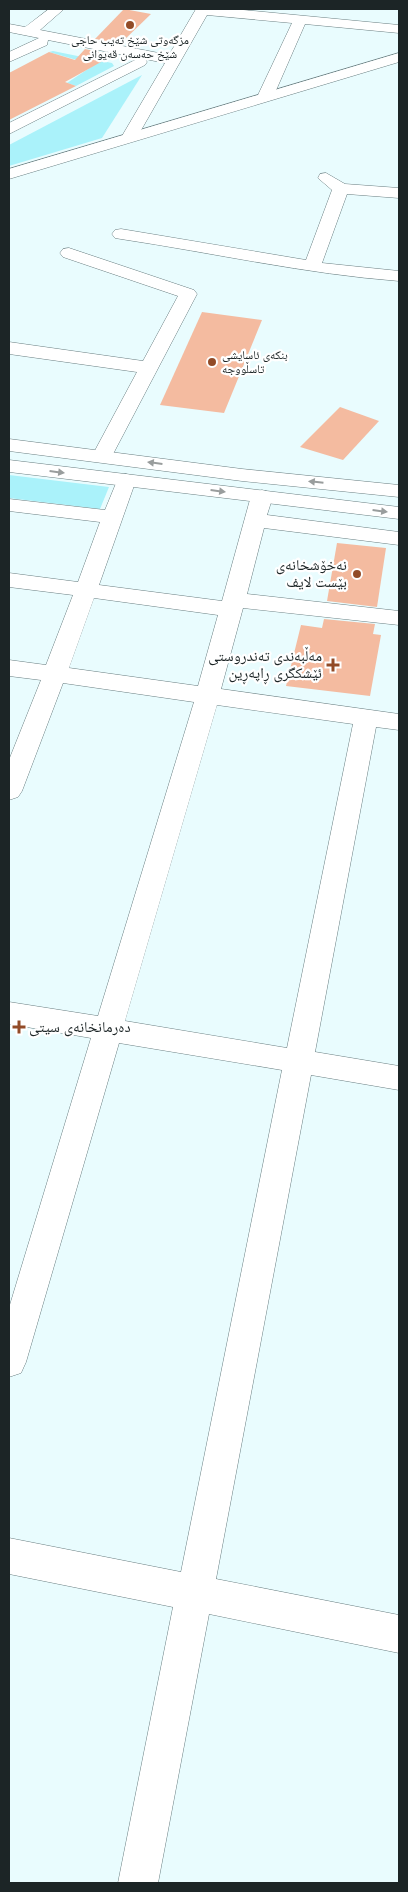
<svg xmlns="http://www.w3.org/2000/svg" width="408" height="1892" viewBox="0 0 408 1892" font-family="'Nunito Sans','Noto Naskh Arabic',sans-serif">
  <style>
    .green { fill: #aaf2fa }
    .building { fill: #f4bba0 }
    .lines { fill: none; stroke-linecap: round; stroke-linejoin: round }
    .minor-casing { stroke: #697e81; stroke-width: 1 }
    .major-casing { stroke: #697e81; stroke-width: 1 }
    .minor { fill: #fff; fill-rule: evenodd }
    .major { fill: #fff; fill-rule: evenodd }
    .oneway { fill: #999d9d }
    .poi-dot { fill: #924b27; stroke: #fff; stroke-width: 2 }
    .labels { text-anchor: middle; stroke-width: 4.5; stroke-linejoin: round; paint-order: stroke }
    .far-poi-label { font-size: 12px; fill: #1c2526; stroke: #fff }
    .poi-label { font-size: 15px; fill: #1c2526; stroke: #fff; text-anchor: end }
  </style>
  <rect width="100%" height="100%" fill="#e9fcfe"/>
  <g class="green">
    <polygon points="53,51 112,63 114,66 76,86 67,83 94,65 49,52"/>
    <polygon points="142,75 102,138 9,166 9,145"/>
    <polygon points="9,475 109,487 100,509 9,498"/>
  </g>
  <g class="building">
    <polygon points="124,9 151,14 120,44 95,39"/>
    <polygon points="85,49 109,54 101,62 65,82 76,86 9,120 9,73 49,52 75,60"/>
    <polygon points="202,312 262,320 224,413 160,405"/>
    <polygon points="340,407 379,421 343,460 300,447"/>
    <polygon points="337,543 386,548 377,607 327,601"/>
    <polygon points="324,619 375,624 373,634 381,635 370,696 286,686 301,625 322,628"/>
  </g>
  <g class="lines">
    <g class="minor-casing">
      <g id="minor">
        <polygon points="49,9 64,9 40,30 169,55 196,9 233,9 399,25 399,33 305,24 274,95 266,100 258,95 292,23 207,15 136,139 124,139 122,136 165,63 145,59 147,62 145,65 9,134 9,123 139,58 48,40 47,45 9,62 9,52 39,38 9,32 9,24 25,27"/>
        <path d="M326,173L345,184L399,188V198L347,194L322,263L399,271V281C306,274 214,253 121,239L115,238L112,234L115,230L121,229L306,260L332,190L318,178L320,174Z"/>
        <polygon points="69,248 194,290 197,294 112,456 109,460 102,462 95,460 92,456 137,372 9,354 9,342 143,361 178,296 63,257 60,253 63,249"/>
        <path d="M126,474L133,476L136,480L99,585L222,601L251,496L255,492L262,490L269,492L273,496L267,515L399,532V545L264,528L247,594L399,611V625L243,608L221,689L399,714V730L376,727L315,1052L399,1066V1090L311,1075L216,1579L399,1615V1653L209,1614L158,1883H118L173,1607L9,1574V1538L181,1572L282,1070L119,1043L26,1362L21,1373L9,1377V1308L91,1038L9,1024V1002L98,1016L194,702L63,683L22,791L18,797L9,800V760L41,680L9,676V660L46,665L73,595L9,587V573L78,582L100,522L9,511V499L105,510L119,476ZM94,598L218,615L198,686L69,668ZM217,705L353,724L287,1048L125,1021Z"/>
      </g>
    </g>
    <g class="major-casing">
      <g id="major">
        <polygon points="399,53 399,62 9,179 9,169"/>
        <polygon points="9,439 242,469 399,485 399,497 242,481 9,451"/>
        <polygon points="9,460 399,507 399,519 9,472"/>
      </g>
    </g>
    <use href="#minor" class="minor"/>
    <use href="#major" class="major"/>
  </g>
  <defs><path id="oneway-solid" d="M-6-.8H1V-3.2L6.5 0L1 3.2V.8H-6Z" transform="scale(1.25)"/></defs>
  <g class="oneway">
    <use href="#oneway-solid" transform="translate(155 463) rotate(-173)"/>
    <use href="#oneway-solid" transform="translate(57 472) rotate(7)"/>
    <use href="#oneway-solid" transform="translate(316 482) rotate(-174)"/>
    <use href="#oneway-solid" transform="translate(218 491) rotate(7)"/>
    <use href="#oneway-solid" transform="translate(380 511) rotate(7)"/>
  </g>
  <g class="poi-dot">
    <circle cx="130" cy="25" r="5"/>
    <circle cx="212" cy="362" r="5"/>
    <circle cx="357" cy="574" r="5"/>
    <path d="M330.5 657.5h5v5h5v5h-5v5h-5v-5h-5v-5h5z"/>
    <path d="M16.5 1019.5h5v5h5v5h-5v5h-5v-5h-5v-5h5z"/>
  </g>
  <g class="labels">
    <g class="far-poi-label">
      <text x="130" y="44">مزگەوتی شێخ تەیب حاجی<tspan x="130" dy="14">شێخ حەسەن قەیوانی</tspan></text>
      <text x="222" y="359" text-anchor="start">بنکەی ئاسایشی<tspan x="222" dy="14">تاسڵووجە</tspan></text>
    </g>
    <g class="poi-label">
      <text x="347" y="570">نەخۆشخانەی<tspan x="347" dy="17">بێست لایف</tspan></text>
      <text x="322" y="661">مەڵبەندی تەندروستی<tspan x="322" dy="17">ئێشکگری ڕاپەڕین</tspan></text>
      <text x="29" y="1032" text-anchor="start">دەرمانخانەی سیتی</text>
    </g>
  </g>
  <rect width="408" height="1892" fill="none" stroke="#1c2526" stroke-width="20"/>
</svg>
